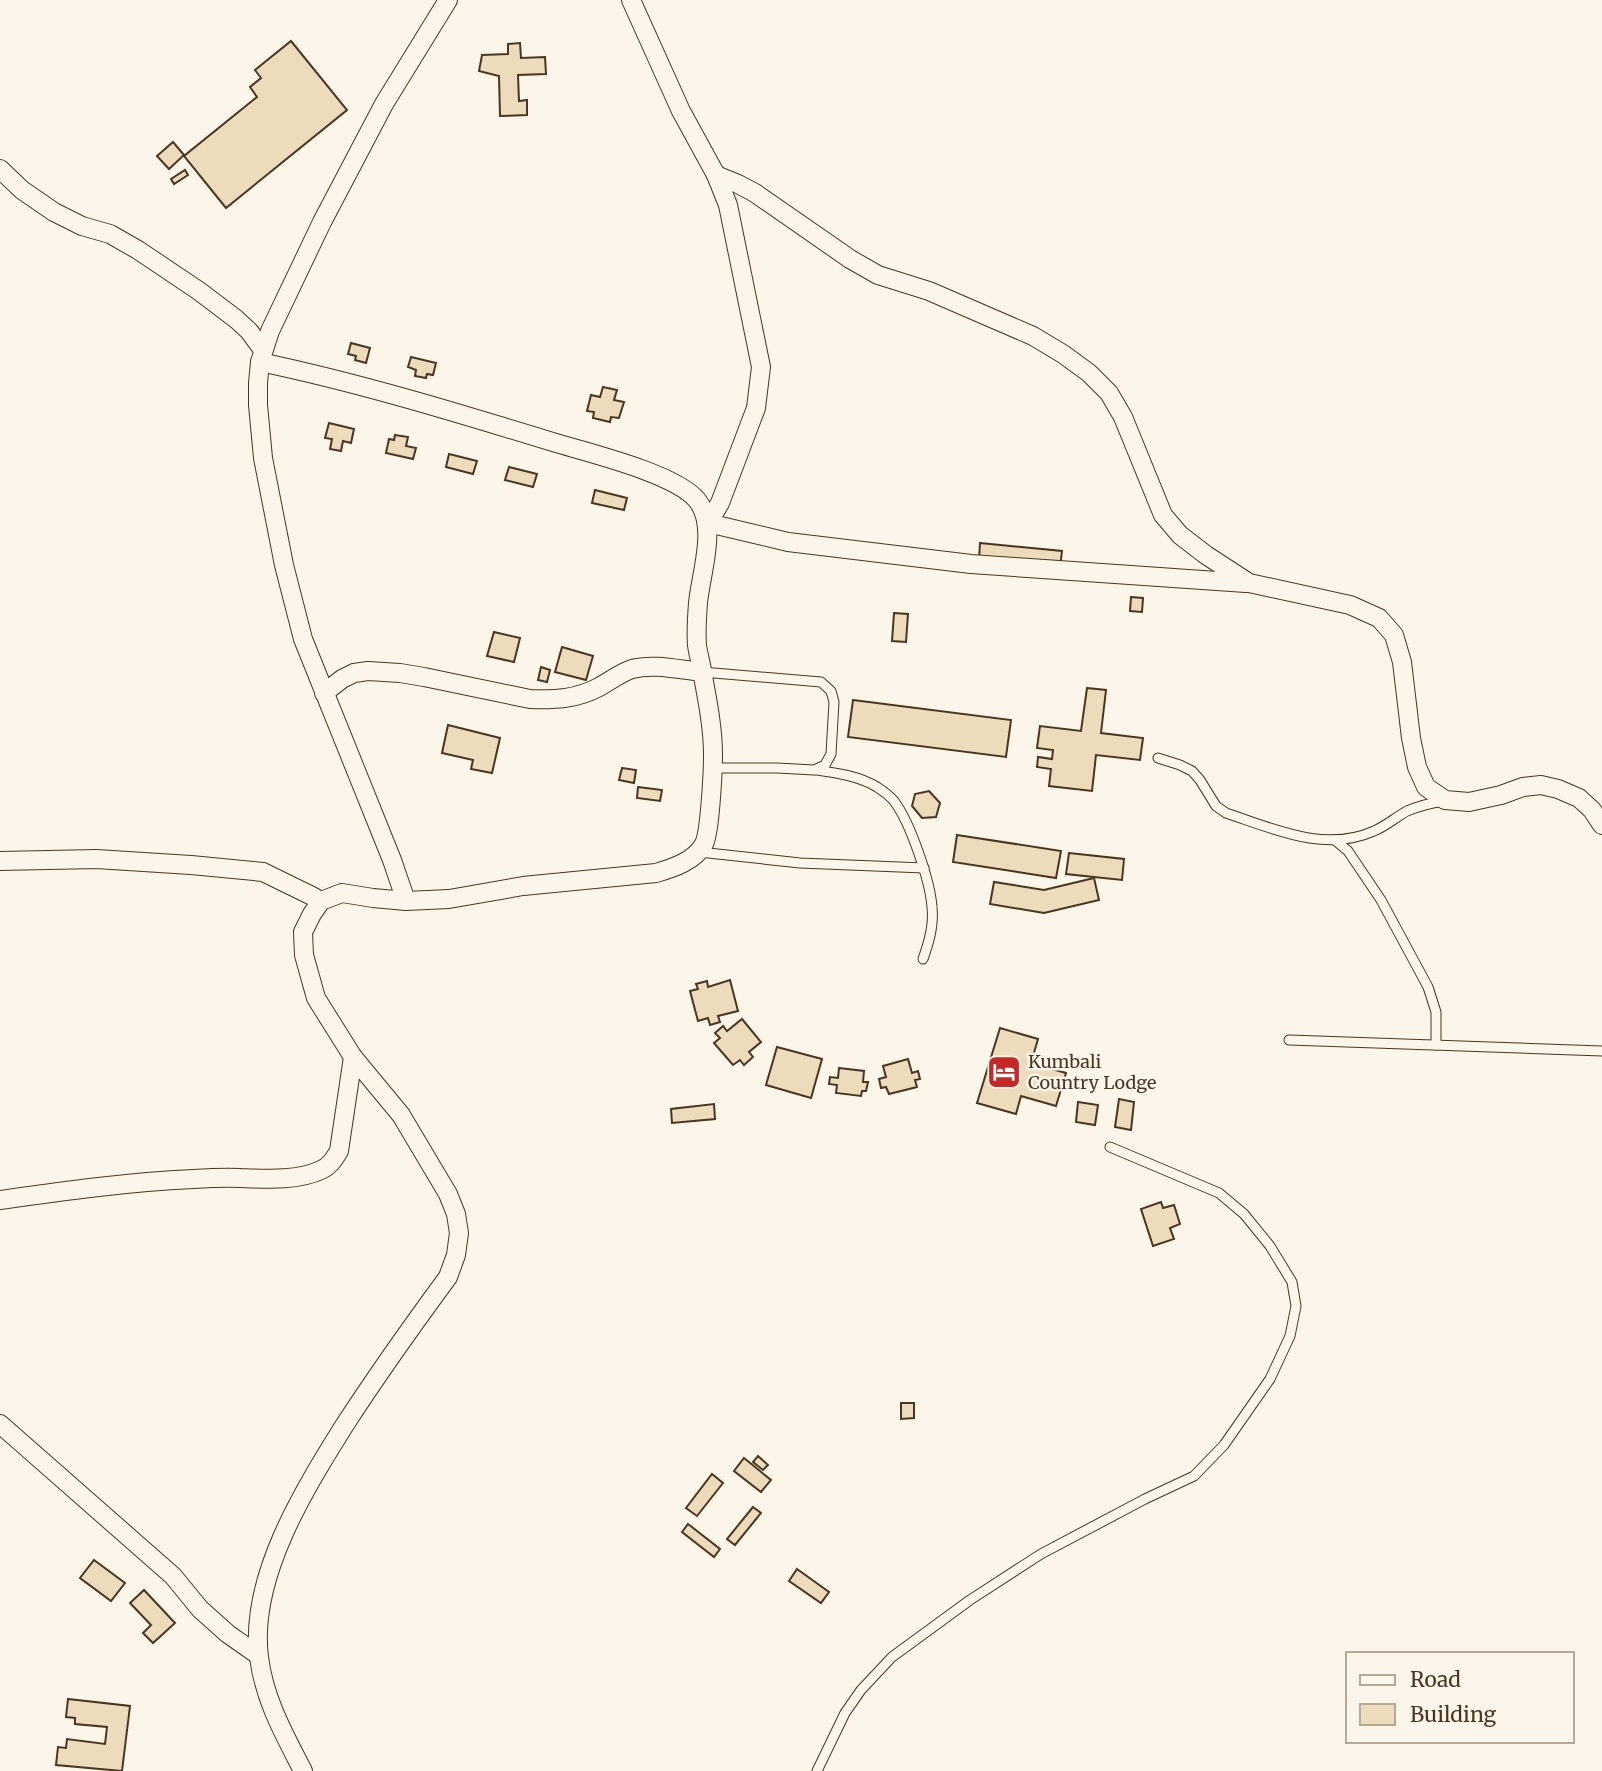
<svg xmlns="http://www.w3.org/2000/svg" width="1602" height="1771" viewBox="0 0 1602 1771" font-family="Merriweather,serif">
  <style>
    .building { fill: #ecdcbc; stroke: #4a3520; stroke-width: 2 }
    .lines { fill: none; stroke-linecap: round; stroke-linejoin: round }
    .lane-casing { stroke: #4a3520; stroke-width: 11 }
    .street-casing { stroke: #4a3520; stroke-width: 20 }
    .lane { stroke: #fbf6e9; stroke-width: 9 }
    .street { stroke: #fbf6e9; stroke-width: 18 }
    .labels { text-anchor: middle; stroke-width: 5; stroke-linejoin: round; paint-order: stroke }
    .poi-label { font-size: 18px; fill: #4a3520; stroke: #fbf6e9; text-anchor: start }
  </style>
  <rect width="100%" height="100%" fill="#fbf6e9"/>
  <g class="building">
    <polygon points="291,41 347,110 226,208 184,156 257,97 250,87 261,78 255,70"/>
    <polygon points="520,43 521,58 545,57 546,74 518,75 519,101 527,100 527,115 500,116 499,76 479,71 482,55 508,54 508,44"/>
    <polygon points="173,142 184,155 169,169 157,156"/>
    <polygon points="185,170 188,175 174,184 171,179"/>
    <polygon points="351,343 370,348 366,363 355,360 356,356 348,354"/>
    <polygon points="411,357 436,363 433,375 427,374 426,378 415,376 416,370 408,367"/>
    <polygon points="603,387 617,390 614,400 624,402 619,418 611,417 610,422 593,418 594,412 587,411 591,395 600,397"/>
    <polygon points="329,423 354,429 351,443 343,441 341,451 330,449 332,439 325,438"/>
    <polygon points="395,435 408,437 406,446 416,448 413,459 386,453 389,439 394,440"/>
    <polygon points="449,454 477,461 473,474 446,467"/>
    <polygon points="509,467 537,474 533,487 505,480"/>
    <polygon points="595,490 627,498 624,510 592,503"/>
    <polygon points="980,543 1062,551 1060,568 979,559"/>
    <polygon points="1131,597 1143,598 1142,612 1130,611"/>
    <polygon points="894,613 908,614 906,642 892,641"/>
    <polygon points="494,632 520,638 514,662 487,656"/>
    <polygon points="562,647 593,656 586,680 555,672"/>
    <polygon points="541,667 550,670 547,682 538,680"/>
    <polygon points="1087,688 1106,690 1101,733 1143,738 1140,760 1096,755 1092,791 1049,786 1051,769 1037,767 1038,757 1052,759 1053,750 1037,748 1040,726 1081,731"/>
    <polygon points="853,700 1011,720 1006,757 848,737"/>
    <polygon points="448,725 500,738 492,773 471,769 473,760 442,753"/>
    <polygon points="622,768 636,770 634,783 619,780"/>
    <polygon points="638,787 662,790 660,801 637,798"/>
    <polygon points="929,791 940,803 936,817 922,818 912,806 915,794"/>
    <polygon points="957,835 1061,851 1056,878 953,862"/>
    <polygon points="1069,853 1124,859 1122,880 1066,874"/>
    <polygon points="1094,878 1099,900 1044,913 990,904 994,882 1044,890"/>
    <polygon points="730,980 738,1011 718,1016 720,1022 710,1025 708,1018 698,1021 690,991 698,989 696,984 707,981 708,987"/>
    <polygon points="742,1019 761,1042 749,1052 753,1057 744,1065 740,1060 733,1065 714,1043 720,1038 715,1033 723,1026 727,1031"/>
    <polygon points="1000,1028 1038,1039 1031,1063 1066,1073 1056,1106 1021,1096 1016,1114 977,1103"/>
    <polygon points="777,1047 822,1059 811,1098 766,1085"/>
    <polygon points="908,1059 912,1073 918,1071 920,1079 915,1080 917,1087 889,1094 886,1087 881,1088 879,1079 886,1077 883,1066"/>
    <polygon points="839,1068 864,1071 863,1082 868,1082 866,1091 862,1091 861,1096 836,1093 837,1085 829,1084 830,1077 838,1078"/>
    <polygon points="1119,1099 1134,1102 1131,1130 1115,1127"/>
    <polygon points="1078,1102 1098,1105 1095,1125 1076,1122"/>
    <polygon points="714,1104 715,1119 672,1123 671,1109"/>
    <polygon points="1161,1202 1163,1208 1174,1205 1180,1224 1170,1228 1174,1239 1153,1246 1141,1209"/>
    <polygon points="901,1403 914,1403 914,1418 901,1419"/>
    <polygon points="758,1456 768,1465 763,1470 753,1462"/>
    <polygon points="744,1458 771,1480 761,1492 734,1471"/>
    <polygon points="712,1474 723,1483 697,1516 686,1508"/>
    <polygon points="753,1507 761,1513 735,1545 727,1539"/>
    <polygon points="688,1524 720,1549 714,1557 682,1532"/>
    <polygon points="94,1560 125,1583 111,1601 80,1578"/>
    <polygon points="797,1569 829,1592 821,1603 789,1581"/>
    <polygon points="144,1590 175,1623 153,1643 143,1633 151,1625 130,1603"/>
    <polygon points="68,1699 130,1706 122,1771 56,1765 58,1747 66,1748 67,1739 105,1744 107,1727 75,1724 75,1718 66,1717"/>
  </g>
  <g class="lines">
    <g class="lane-casing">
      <g id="lane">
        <polyline points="702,672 821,682 831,691 834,702 831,754 825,765 814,770 777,768 712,768"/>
        <path d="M1158,758L1180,765L1192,771L1200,780L1216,806L1226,813C1274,829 1325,853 1374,831C1386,826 1396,817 1407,811C1419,806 1431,803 1444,801"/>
        <path d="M816,770C837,773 859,776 877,787C883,791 890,796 894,801C910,822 930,880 932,907C934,925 929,942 923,959"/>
        <polyline points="1335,840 1348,851 1381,900 1428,987 1436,1012 1436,1045"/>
        <polyline points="699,852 800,863 924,868"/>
        <polyline points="1289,1040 1602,1051"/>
        <polyline points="817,1771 845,1713 861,1690 892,1657 970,1600 1041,1554 1145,1499 1194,1476 1224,1445 1270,1379 1290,1336 1296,1306 1292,1282 1270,1246 1244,1214 1219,1193 1110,1147"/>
      </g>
    </g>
    <g class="street-casing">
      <g id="street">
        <polyline points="631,0 681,111 716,175 728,205 761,367 756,408 720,503 708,523 788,542 971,564 1246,583"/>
        <polyline points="0,169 22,190 54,212 82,226 110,234 138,250 199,291 236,319 249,331 263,350"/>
        <polyline points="716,175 738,184 755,193 850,259 878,275 929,291 1033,336 1063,354 1089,373 1109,393 1123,417 1163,515 1180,535 1206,555 1249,583 1350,605 1379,618 1394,635 1402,662 1411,738 1417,767 1426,787 1445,800 1469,802 1501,795 1523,787 1541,785 1558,789 1579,798 1592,810 1602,825"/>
        <path d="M260,362C360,383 458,413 556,443C590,453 676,474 697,500C718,526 701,572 698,603C697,616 696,632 697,645C698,654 701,662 702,671C707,698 713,727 713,755C713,771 710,832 704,844C695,861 673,868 656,873L523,886L449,899L406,901L373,898L342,893L321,901L312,914L303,932L304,955L316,998L353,1057L401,1115L448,1194L456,1214L459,1233L456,1255L448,1277C412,1326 377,1375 344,1426C304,1490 249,1578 259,1657C264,1699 284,1734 303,1771"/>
        <path d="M324,693L342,679L354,673L368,671L400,673L424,677L530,699C555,700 577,699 599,687C610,681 620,673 632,669C654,663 680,670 702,672"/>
        <polyline points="0,861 96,859 191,865 263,872 312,896 321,901"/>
        <polyline points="406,901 392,860 303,639 284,565 263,458 258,405 258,383 260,362 270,331 322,222 384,104 448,0"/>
        <path d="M0,1200C64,1191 128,1182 193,1179C209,1178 225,1177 241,1178C267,1179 297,1181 321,1170C330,1166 334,1159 339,1151L353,1057"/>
        <polyline points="0,1424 173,1576 200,1609 228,1634 258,1655"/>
      </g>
    </g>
    <use href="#lane" class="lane"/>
    <use href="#street" class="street"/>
  </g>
  <defs>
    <g id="hotel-square" transform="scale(1.75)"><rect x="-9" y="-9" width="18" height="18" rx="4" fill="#c62828" stroke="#fbf6e9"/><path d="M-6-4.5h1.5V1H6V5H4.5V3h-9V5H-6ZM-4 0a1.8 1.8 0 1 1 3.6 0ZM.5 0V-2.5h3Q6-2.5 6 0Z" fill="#fff"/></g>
  </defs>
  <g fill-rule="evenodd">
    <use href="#hotel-square" x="1004" y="1072"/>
  </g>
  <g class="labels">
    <g class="poi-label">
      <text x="1028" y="1068">Kumbali<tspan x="1028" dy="21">Country Lodge</tspan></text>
    </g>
  </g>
  <rect x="1346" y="1652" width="228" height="91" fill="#fbf6e9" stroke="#b4a999" stroke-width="2"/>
  <rect x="1360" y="1675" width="35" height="10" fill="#fbf6e9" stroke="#b4a999" stroke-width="2"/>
  <text x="1410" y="1687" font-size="21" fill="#4a3520">Road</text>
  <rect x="1360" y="1704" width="35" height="21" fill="#ecdcbc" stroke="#b4a999" stroke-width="2"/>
  <text x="1410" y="1722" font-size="21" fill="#4a3520">Building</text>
</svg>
